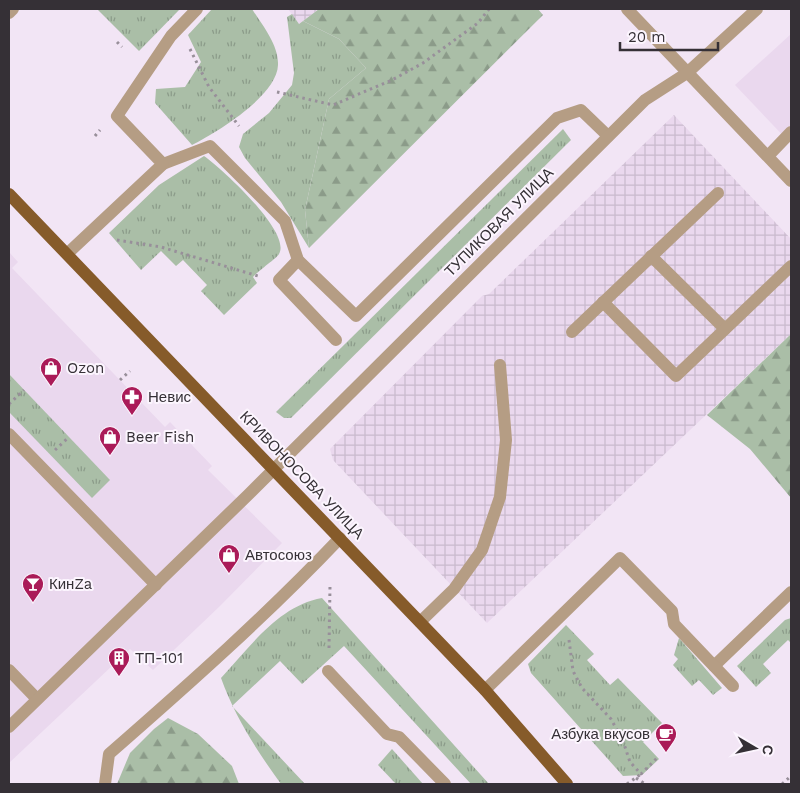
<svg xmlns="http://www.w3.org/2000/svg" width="800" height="793" viewBox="0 0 800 793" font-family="'Work Sans',sans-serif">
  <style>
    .built { fill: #ead8ee }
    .industrial { fill: url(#industrial-grid) }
    .grass { fill: url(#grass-tufts) }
    .forest { fill: url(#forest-firs) }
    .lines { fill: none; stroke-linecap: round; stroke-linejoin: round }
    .path { stroke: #988f9a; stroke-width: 3; stroke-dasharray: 2.5 4; stroke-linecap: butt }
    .minor { stroke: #b59d84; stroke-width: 12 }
    .major { stroke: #865b2a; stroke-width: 12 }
    .labels { text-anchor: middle; stroke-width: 4; stroke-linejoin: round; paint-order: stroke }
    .street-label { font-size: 15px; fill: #353036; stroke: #fcf5fe }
    .poi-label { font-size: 15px; fill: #353036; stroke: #fcf5fe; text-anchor: start }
  </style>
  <defs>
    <pattern id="industrial-grid" width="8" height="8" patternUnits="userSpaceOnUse" patternTransform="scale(1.25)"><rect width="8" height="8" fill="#ead8ee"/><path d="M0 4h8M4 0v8" fill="none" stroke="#c9bacd"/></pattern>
    <pattern id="grass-tufts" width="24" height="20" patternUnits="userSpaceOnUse" patternTransform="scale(1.25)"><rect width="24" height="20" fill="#aabea7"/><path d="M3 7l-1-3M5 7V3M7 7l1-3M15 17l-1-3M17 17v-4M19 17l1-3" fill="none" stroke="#8b9b89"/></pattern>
    <pattern id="forest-firs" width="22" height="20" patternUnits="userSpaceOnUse" patternTransform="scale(1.25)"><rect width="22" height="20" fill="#aabea7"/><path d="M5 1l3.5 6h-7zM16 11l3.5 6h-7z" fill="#8b9b89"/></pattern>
  </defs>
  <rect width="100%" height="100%" fill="#f2e5f5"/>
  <g class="built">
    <polygon points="791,34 791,144 735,85"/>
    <polygon points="9,252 18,262 12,268 165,427 170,422 212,466 208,470 282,543 220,606 153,670 130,649 9,763"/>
  </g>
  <g class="industrial">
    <polygon points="288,9 319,9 299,24"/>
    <polygon points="674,115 791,239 791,334 487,623 333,460 330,449 482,296 489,294"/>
  </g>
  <g class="grass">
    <polygon points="97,9 180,9 139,51"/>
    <path d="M212,9H252C262,25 279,45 278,65C277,96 217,132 192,145L155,103L156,89L185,87L201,62L188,35Z"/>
    <polygon points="292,14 299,24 303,21 339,39 366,68 329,99 305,210 309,248 281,202 245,158 239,147 243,134 269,113 292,85 294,73 287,17"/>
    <polygon points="563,129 571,140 291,418 284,418 276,412"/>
    <path d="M204,156C221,168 292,232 279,254C276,259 259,270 253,277L257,283L224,315L201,291L207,285L183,260L176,266L161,251L141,270L109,233L159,185Z"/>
    <polygon points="9,374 110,480 92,498 9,412"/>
    <path d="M322,598L489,784H471L344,646L302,684L280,661L232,706L305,784H281C257,751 235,717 221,678C250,647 278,606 322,598Z"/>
    <polygon points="791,618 791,643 788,640 763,664 771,673 756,687 737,666 785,620"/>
    <polygon points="566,625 594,654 587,660 610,685 618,678 662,723 643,742 659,759 642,775 623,776 531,673 528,664"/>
    <polygon points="679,638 722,688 713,695 699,680 692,686 673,665 678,659 674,655"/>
    <polygon points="392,749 423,784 396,784 378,765"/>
  </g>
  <g class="forest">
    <polygon points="319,9 538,9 543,15 309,248 305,210 329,99 366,68 339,39 303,21"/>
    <polygon points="791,334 791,498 750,449 707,415"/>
    <polygon points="168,718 198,734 232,766 239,784 117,784 130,753 154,729"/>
  </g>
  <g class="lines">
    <g class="path">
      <polyline points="117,42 122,47"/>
      <polyline points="190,49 209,87 239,126"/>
      <polyline points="277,92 333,105 392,80 423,63 478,23 489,9"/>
      <polyline points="95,136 100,130"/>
      <polyline points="117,240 161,247 258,276"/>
      <polyline points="120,380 130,371"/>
      <polyline points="9,404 24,390"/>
      <polyline points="55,450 69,437"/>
      <polyline points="569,640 573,671 582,688 611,719 623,741 630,762 641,774 657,758"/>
      <polyline points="329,648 330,586"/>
      <polyline points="636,778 645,784"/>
      <polyline points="627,784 641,774"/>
      <polyline points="782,784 791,776"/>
    </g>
    <g class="minor">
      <polyline points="627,9 791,181"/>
      <polyline points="9,13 13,9"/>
      <polyline points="768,156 791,132"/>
      <polyline points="163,164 210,146 285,221 298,260 356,316 557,118 581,110 608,136"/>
      <polyline points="67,254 163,164 117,116 171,36 197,9"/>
      <polyline points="651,256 725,329"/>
      <polyline points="298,260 279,280 336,340"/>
      <polyline points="603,302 676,376 791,266"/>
      <polyline points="572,332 718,193"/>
      <polyline points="9,434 156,585"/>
      <polyline points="420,622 454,589 482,550 500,497 506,440 500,365"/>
      <polyline points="714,666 791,592"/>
      <polyline points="9,670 37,699"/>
      <polyline points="328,671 387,734 399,737 445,784"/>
      <polyline points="485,690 620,558 672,611 674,624 733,686"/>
      <polyline points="9,727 248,495 645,100 687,73 757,9"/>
      <path d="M105,784L109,754C188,685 268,614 340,538"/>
    </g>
    <polyline class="major" points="9,194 485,690 567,784"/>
  </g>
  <defs>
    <g id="shop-pin" transform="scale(1.125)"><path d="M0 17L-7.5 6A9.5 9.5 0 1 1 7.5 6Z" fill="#aa1b58" stroke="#fcf5fe"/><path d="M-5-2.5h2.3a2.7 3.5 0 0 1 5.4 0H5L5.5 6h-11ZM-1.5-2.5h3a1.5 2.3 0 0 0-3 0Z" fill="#fff"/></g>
    <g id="pharmacy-pin" transform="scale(1.125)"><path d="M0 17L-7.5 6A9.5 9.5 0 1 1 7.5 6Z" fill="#aa1b58" stroke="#fcf5fe"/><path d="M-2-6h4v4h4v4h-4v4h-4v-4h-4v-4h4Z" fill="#fff"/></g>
    <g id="bar-pin" transform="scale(1.125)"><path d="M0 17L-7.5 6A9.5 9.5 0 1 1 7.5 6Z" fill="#aa1b58" stroke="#fcf5fe"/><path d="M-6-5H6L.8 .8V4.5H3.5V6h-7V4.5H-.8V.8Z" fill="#fff"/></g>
    <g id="building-pin" transform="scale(1.125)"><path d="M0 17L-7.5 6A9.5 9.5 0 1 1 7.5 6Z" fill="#aa1b58" stroke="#fcf5fe"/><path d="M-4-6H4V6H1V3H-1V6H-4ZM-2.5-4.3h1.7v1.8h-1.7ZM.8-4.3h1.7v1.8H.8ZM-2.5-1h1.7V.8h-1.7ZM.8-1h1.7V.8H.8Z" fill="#fff"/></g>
    <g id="cafe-pin" transform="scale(1.125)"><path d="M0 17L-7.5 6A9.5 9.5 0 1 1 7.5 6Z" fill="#aa1b58" stroke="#fcf5fe"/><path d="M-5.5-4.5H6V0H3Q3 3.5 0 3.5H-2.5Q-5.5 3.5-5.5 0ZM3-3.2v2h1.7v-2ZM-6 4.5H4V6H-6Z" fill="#fff"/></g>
  </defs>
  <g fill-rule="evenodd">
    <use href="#shop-pin" x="51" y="368"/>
    <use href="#pharmacy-pin" x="132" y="397"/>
    <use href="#shop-pin" x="110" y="437"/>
    <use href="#shop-pin" x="229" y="555"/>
    <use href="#bar-pin" x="33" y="584"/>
    <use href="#building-pin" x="119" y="658"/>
    <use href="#cafe-pin" x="666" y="734"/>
  </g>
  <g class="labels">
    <g class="street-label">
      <text transform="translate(499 222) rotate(-45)" y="5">ТУПИКОВАЯ УЛИЦА</text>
      <text transform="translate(302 475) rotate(46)" y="5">КРИВОНОСОВА УЛИЦА</text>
    </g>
    <g class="poi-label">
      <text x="67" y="373">Ozon</text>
      <text x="148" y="402">Невис</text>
      <text x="126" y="442">Beer Fish</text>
      <text x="245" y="560">Автосоюз</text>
      <text x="49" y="589">КинZa</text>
      <text x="135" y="663">ТП-101</text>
      <text x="650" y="739" text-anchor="end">Азбука вкусов</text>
    </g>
  </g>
  <rect width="800" height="793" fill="none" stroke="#353036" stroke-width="20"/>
  <g transform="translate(755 748) rotate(99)" stroke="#fcf5fe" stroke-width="4" paint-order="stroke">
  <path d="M0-4L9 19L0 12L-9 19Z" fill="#353036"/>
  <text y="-8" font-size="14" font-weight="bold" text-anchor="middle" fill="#353036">С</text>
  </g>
  <path d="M620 42v8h98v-8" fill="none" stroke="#353036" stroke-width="2.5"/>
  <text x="628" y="42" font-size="15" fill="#353036" stroke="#fcf5fe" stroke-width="4" paint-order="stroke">20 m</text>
</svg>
